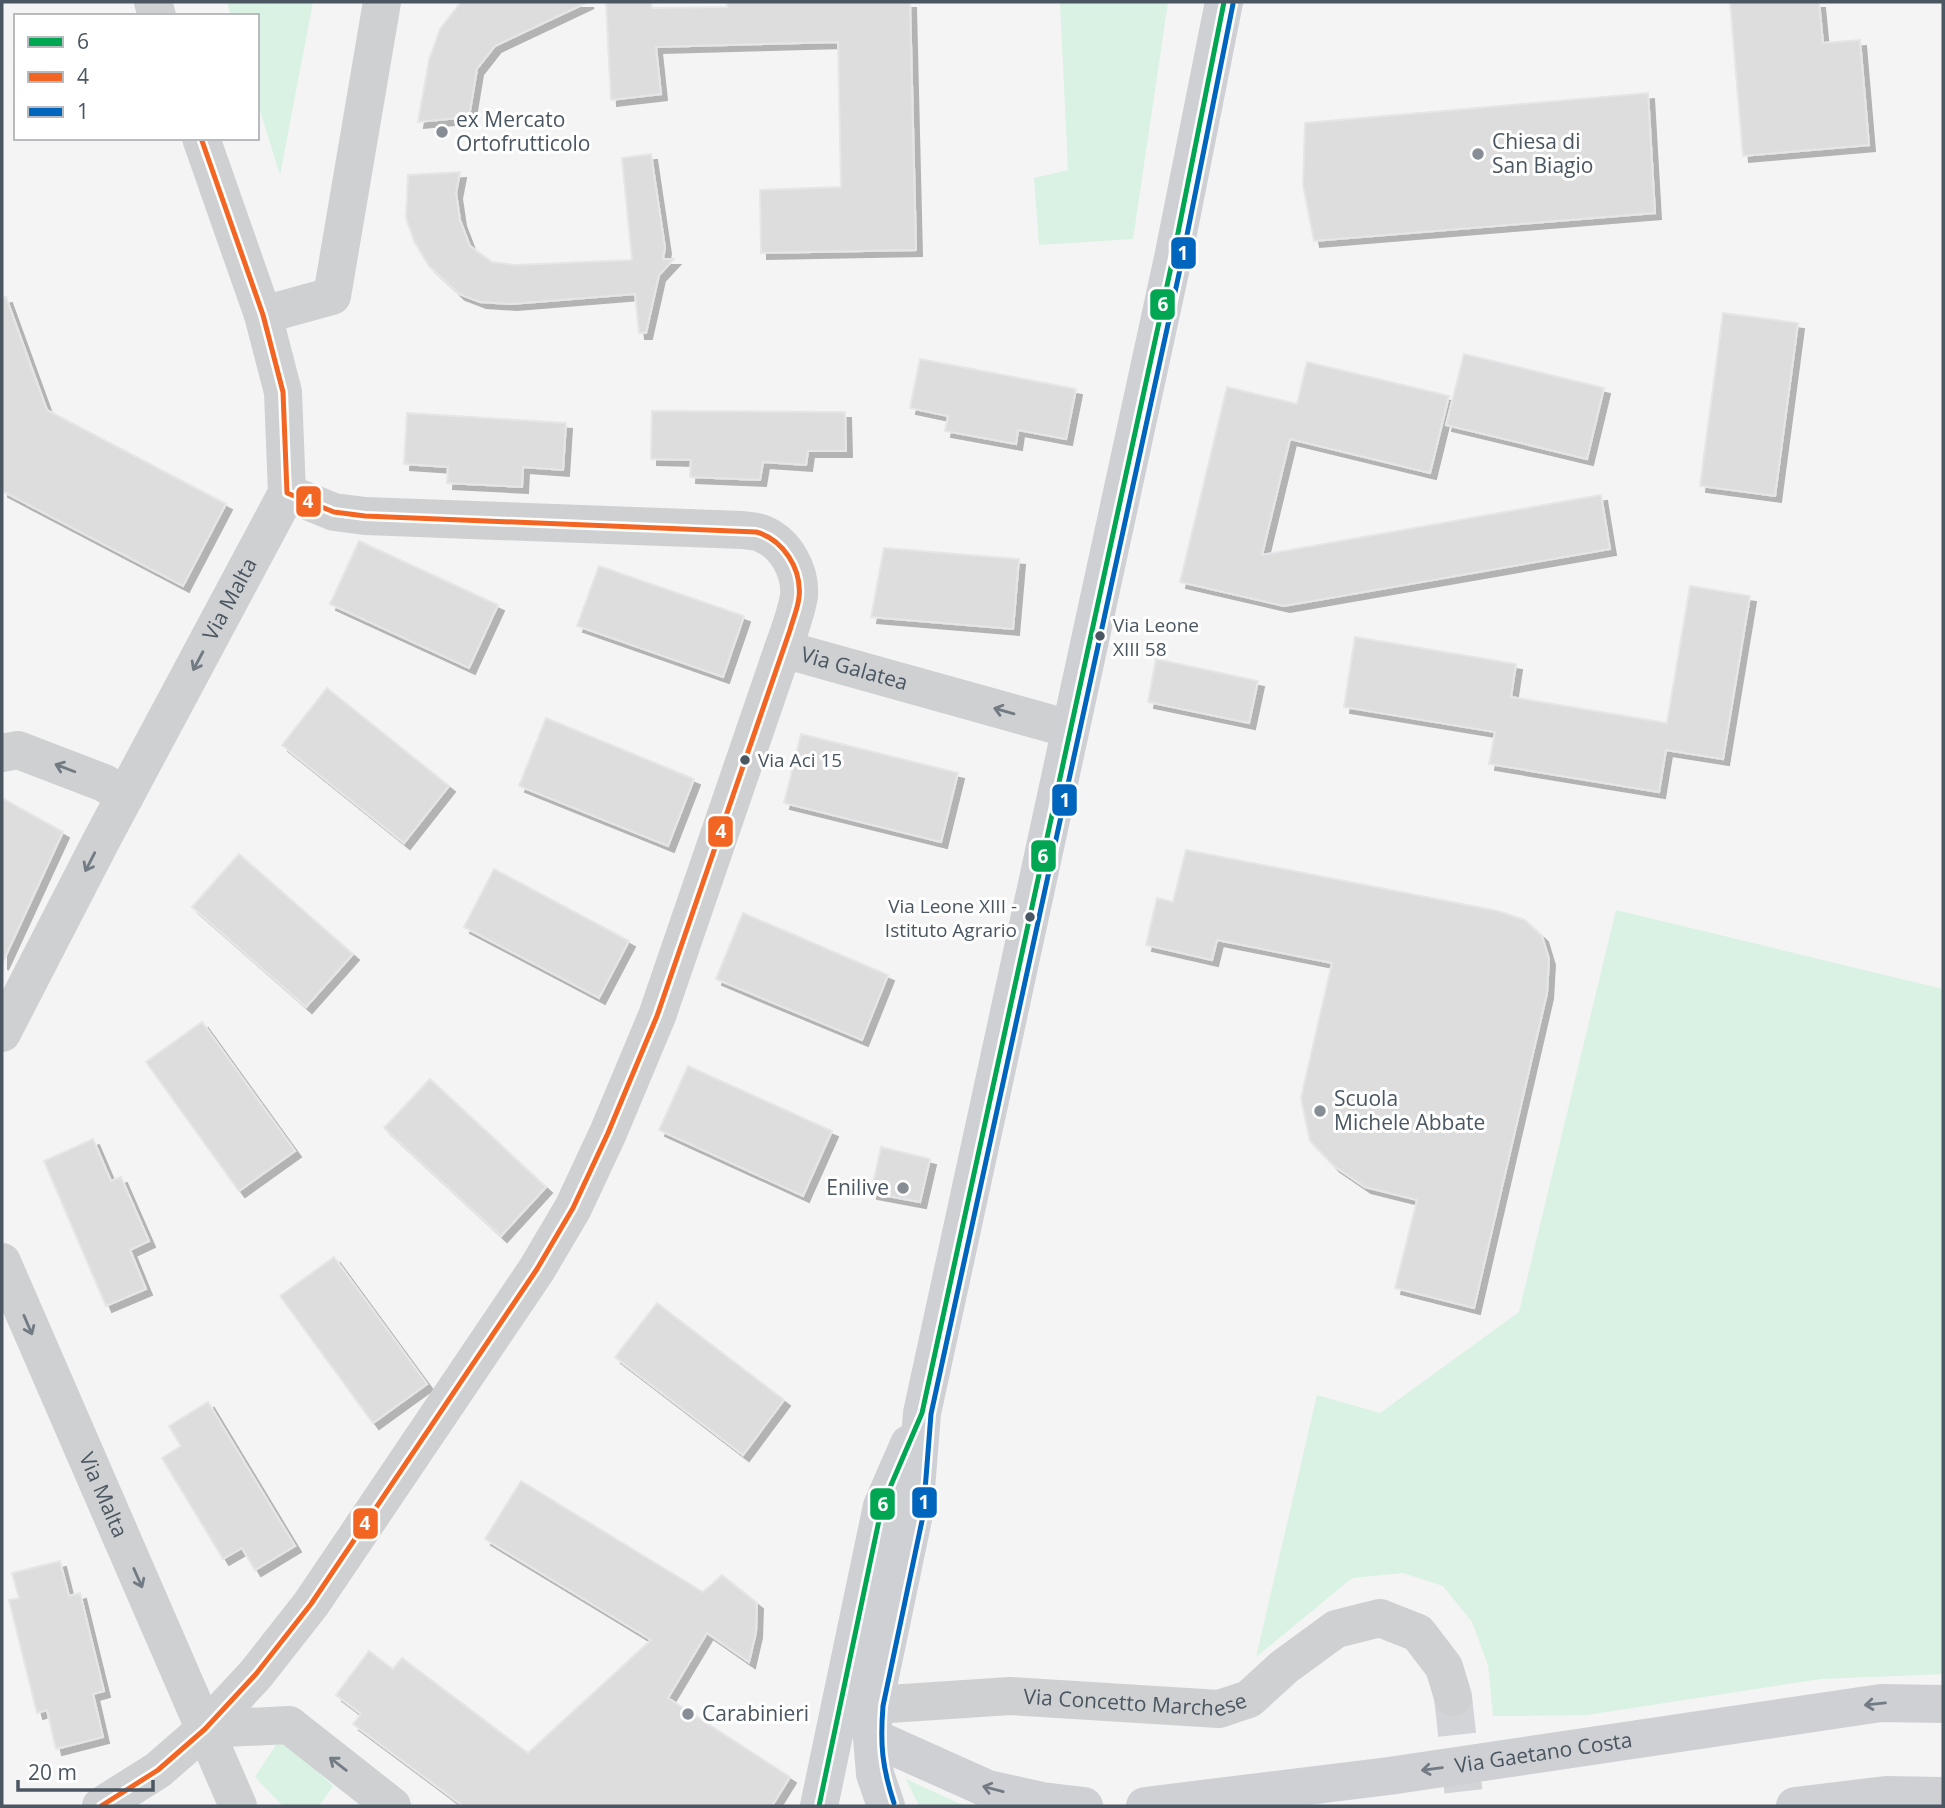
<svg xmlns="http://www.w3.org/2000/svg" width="1945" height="1808" viewBox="0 0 1945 1808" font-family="'Open Sans',sans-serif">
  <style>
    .green { fill: #d9f2e3 }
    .building { fill: #ddddde; stroke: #e5e6e7; stroke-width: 2; filter: url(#shadow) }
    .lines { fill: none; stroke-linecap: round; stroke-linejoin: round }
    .street-tunnel { stroke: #d2d4d7; stroke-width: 38; stroke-dasharray: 38 19; stroke-linecap: butt }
    .street { stroke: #ced0d2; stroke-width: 38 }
    .secondary { stroke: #ced0d4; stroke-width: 38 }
    .bus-1-casing { stroke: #fff; stroke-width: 10 }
    .bus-2-casing { stroke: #fff; stroke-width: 10 }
    .bus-3-casing { stroke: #fff; stroke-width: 10 }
    .bus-1 { stroke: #00a651; stroke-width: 5 }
    .bus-2 { stroke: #f26522; stroke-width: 5 }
    .bus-3 { stroke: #0065bd; stroke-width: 5 }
    .oneway { stroke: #727b83 }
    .oneway2 { stroke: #727b84 }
    .poi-dot { fill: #868d94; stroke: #fff; stroke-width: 2.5 }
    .bus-dot { fill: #4a5661; stroke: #fff; stroke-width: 2.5 }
    .labels { text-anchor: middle; stroke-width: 6; stroke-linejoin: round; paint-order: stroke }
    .bus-label { font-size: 19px; fill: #4a5661; stroke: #fff; text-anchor: start }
    .poi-label { font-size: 21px; fill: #4a5661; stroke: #fff; text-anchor: start }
    .street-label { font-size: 21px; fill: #4a5661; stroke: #fff }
    .line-badge { stroke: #fff; stroke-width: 2.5 }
    .badge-label { font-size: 19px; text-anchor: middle; font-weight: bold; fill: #fff }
  </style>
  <defs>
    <filter id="shadow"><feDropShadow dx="6" dy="6" stdDeviation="0" flood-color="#0004"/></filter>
  </defs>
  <rect width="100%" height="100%" fill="#f4f4f4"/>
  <g class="green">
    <polygon points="227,2 313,2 280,175 257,101 257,16 231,16"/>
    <polygon points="1060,2 1168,2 1133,239 1039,245 1034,178 1068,170"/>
    <polygon points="1616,910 1943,989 1943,1674 1821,1679 1587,1715 1493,1716 1488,1665 1472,1622 1443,1586 1403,1573 1352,1578 1256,1657 1317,1395 1380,1413 1519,1312"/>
    <polygon points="281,1737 333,1786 319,1806 283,1806 255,1777"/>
    <polygon points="906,1779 965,1806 919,1806"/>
  </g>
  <g class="building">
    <polygon points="461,2 588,2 495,46 477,69 469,117 418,122 429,60 440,29"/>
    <polygon points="606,2 651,2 652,8 727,7 727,2 910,2 916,250 761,253 760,190 841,187 838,42 656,47 661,94 611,100"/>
    <polygon points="1730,2 1819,2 1823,43 1860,40 1869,145 1743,156"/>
    <polygon points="1648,93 1655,213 1314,241 1303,185 1305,123"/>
    <polygon points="651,154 665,248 663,259 674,259 659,275 646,333 639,333 635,294 511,304 480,302 459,294 429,266 414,241 406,218 408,175 460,172 456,193 460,220 470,246 492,262 515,265 632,260 622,158"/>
    <polygon points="6,297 47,410 226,504 183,586 2,491 2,298"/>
    <polygon points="1723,313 1798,323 1775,496 1700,486"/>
    <polygon points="1464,354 1604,388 1587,459 1446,425"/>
    <polygon points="920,359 1076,389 1066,439 1018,430 1016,444 945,431 948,416 910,408"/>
    <polygon points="1307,362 1449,396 1430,473 1290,439 1262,555 1601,495 1610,549 1284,606 1180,582 1227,387 1297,404"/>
    <polygon points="652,411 845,412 846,451 808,451 806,465 763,462 760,480 690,477 691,460 651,459"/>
    <polygon points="407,413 566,423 563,470 523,467 522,487 447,483 448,467 404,464"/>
    <polygon points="359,541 498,605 469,668 330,604"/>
    <polygon points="884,548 1019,559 1013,629 871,617"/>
    <polygon points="599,566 744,616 723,677 577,626"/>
    <polygon points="1690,586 1750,596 1723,759 1666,750 1659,792 1489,764 1495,732 1344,707 1355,637 1516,664 1511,697 1667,723"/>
    <polygon points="1156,659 1258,681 1249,723 1148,702"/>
    <polygon points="327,688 449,786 404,843 282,745"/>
    <polygon points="546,718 694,779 668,846 519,786"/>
    <polygon points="801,734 958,773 941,842 784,803"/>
    <polygon points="2,798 63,832 2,964"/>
    <polygon points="1186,850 1498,911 1525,920 1542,936 1549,959 1547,993 1474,1308 1395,1288 1417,1200 1365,1187 1334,1166 1310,1141 1301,1098 1332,963 1217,940 1212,960 1146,945 1157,898 1173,902"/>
    <polygon points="239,854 353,954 306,1007 192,907"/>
    <polygon points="494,869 629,941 599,998 464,927"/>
    <polygon points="743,913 888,975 862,1040 716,979"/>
    <polygon points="202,1022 295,1151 239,1191 146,1062"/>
    <polygon points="688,1066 832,1131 803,1196 659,1130"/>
    <polygon points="430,1079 546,1187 501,1236 384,1128"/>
    <polygon points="93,1139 111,1181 121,1177 149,1241 130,1250 146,1289 106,1306 44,1161"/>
    <polygon points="881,1147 930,1159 920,1202 871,1193"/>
    <polygon points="334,1257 427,1384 373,1423 280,1296"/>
    <polygon points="657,1303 784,1400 743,1455 615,1357"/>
    <polygon points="208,1402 295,1546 255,1570 242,1548 223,1559 162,1458 181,1446 169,1426"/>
    <polygon points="521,1481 703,1592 722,1575 757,1603 756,1632 749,1662 707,1633 668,1698 790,1777 772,1806 463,1806 353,1724 361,1714 336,1695 369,1651 393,1669 402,1658 528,1753 651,1640 485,1539"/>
    <polygon points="60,1561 69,1596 80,1593 104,1691 93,1694 103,1737 56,1749 47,1710 37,1713 9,1600 19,1598 12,1573"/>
  </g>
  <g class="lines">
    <polyline class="street-tunnel" points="1453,1697 1465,1806"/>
    <g class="street">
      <polyline points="153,2 157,16"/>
      <polyline points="263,315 332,296 382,2"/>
      <path id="s1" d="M783,649L1070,729"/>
      <polyline points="2,753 18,750 104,783 125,796"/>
      <path id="s2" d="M2,1033L101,841L287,493L283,392L263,315L201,138"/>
      <path id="s3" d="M2,1262L238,1806"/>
      <path id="s4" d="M874,1705L1010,1696L1219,1709L1249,1699L1284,1667L1336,1629L1380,1618L1418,1633L1444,1667L1453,1697"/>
      <polyline points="205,1729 289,1725 392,1806"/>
      <path d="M101,1806L158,1770L205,1729L256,1674L311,1604L537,1269L573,1208L608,1133L657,1016L783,649C789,632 796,614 799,596C801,571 786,544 763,534C757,531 749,531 742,530L365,516L334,512L287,493"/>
    </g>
    <g class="secondary">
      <polyline points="872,1737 988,1789 1042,1801 1084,1806"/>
      <polyline points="819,1806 882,1506 909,1444"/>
      <polyline points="886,1806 875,1774 872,1737 874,1705 914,1514 922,1413 1173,258 1224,2"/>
      <path id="s5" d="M1145,1806L1389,1776L1881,1703L1943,1704"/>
      <polyline points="1795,1806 1886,1795 1943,1796"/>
    </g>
    <g class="bus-1-casing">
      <polyline id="bus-1" points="819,1806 882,1506 922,1413 1173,258 1224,2"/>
    </g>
    <g class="bus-2-casing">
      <path id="bus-2" d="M101,1806L158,1770L205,1729L256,1674L311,1604L537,1269L573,1208L608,1133L657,1016L790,630C793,619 798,608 799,597C802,569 783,539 756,532L365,516L334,512L287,493L283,392L263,315L201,138"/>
    </g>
    <g class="bus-3-casing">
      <path id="bus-3" d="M894,1803C882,1767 880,1744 883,1706L923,1516L931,1414L1182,260L1233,4"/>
    </g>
    <use href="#bus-1" class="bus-1"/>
    <use href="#bus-2" class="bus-2"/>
    <use href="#bus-3" class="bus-3"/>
  </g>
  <defs><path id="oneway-shaft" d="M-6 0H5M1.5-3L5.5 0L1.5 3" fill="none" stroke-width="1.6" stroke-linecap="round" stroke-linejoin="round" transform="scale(1.75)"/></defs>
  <g class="oneway">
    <use href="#oneway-shaft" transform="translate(198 661) rotate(118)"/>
    <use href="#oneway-shaft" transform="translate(1004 711) rotate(-164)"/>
    <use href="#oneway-shaft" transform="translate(65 768) rotate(-159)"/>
    <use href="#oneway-shaft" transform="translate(90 862) rotate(117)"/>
    <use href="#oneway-shaft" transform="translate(28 1325) rotate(67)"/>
    <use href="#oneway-shaft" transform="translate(138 1578) rotate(66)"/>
    <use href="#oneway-shaft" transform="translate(338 1764) rotate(-142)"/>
  </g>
  <g class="oneway2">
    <use href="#oneway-shaft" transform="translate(1875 1704) rotate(174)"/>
    <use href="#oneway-shaft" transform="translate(1432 1769) rotate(172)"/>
    <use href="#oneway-shaft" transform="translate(993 1789) rotate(-165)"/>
  </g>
  <g class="poi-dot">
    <circle cx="442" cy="132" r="7"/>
    <circle cx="1478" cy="154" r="7"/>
    <circle cx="1320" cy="1111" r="7"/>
    <circle cx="903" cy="1188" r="7"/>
    <circle cx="688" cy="1714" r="7"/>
  </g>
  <g class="bus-dot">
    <circle cx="1100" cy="636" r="6"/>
    <circle cx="745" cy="760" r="6"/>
    <circle cx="1030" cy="917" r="6"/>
  </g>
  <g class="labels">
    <g class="bus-label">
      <text x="1113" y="632">Via Leone<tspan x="1113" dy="24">XIII 58</tspan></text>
      <text x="758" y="767">Via Aci 15</text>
      <text x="1017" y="913" text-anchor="end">Via Leone XIII -<tspan x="1017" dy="24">Istituto Agrario</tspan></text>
    </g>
    <g class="poi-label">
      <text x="456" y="127">ex Mercato<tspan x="456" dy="24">Ortofrutticolo</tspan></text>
      <text x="1492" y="149">Chiesa di<tspan x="1492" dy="24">San Biagio</tspan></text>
      <text x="1334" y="1106">Scuola<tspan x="1334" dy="24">Michele Abbate</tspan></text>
      <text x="889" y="1195" text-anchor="end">Enilive</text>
      <text x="702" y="1721">Carabinieri</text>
    </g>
    <g class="street-label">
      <text dy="7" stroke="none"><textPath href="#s2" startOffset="490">Via Malta</textPath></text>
      <text dy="7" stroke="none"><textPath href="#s1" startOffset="74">Via Galatea</textPath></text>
      <text dy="7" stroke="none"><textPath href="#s3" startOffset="254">Via Malta</textPath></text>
      <text dy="7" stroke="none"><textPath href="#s4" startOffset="262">Via Concetto Marchese</textPath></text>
      <text dy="7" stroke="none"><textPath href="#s5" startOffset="402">Via Gaetano Costa</textPath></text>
    </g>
  </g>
  <g class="line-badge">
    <rect x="1170" y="236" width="27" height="34" rx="7" fill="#0065bd"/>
    <rect x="1149" y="288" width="27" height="33" rx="7" fill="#00a651"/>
    <rect x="295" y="485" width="27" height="33" rx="7" fill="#f26522"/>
    <rect x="1051" y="783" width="27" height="34" rx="7" fill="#0065bd"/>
    <rect x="707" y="815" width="27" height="33" rx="7" fill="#f26522"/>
    <rect x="1030" y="839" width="27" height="34" rx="7" fill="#00a651"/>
    <rect x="911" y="1486" width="27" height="33" rx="7" fill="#0065bd"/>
    <rect x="869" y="1487" width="27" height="34" rx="7" fill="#00a651"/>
    <rect x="352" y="1507" width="27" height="33" rx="7" fill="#f26522"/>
  </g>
  <g class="badge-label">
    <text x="1183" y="260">1</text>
    <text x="1163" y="311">6</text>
    <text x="308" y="508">4</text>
    <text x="1065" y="807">1</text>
    <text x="721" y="838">4</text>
    <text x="1043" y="863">6</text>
    <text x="924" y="1509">1</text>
    <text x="883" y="1511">6</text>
    <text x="365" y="1530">4</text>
  </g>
  <rect width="1945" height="1808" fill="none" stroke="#4a5661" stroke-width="7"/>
  <rect x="14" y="14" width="245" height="126" fill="#ffffff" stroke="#b7bbc0" stroke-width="2"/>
  <rect x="28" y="37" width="35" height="10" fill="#00a651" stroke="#b7bbc0" stroke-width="2"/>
  <text x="77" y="49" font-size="21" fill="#4a5661">6</text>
  <rect x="28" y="72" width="35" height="10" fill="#f26522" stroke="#b7bbc0" stroke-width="2"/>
  <text x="77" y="84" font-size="21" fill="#4a5661">4</text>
  <rect x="28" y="107" width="35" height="10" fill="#0065bd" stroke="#b7bbc0" stroke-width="2"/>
  <text x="77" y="119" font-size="21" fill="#4a5661">1</text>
  <path d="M18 1780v10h135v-10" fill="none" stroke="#4a5661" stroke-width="3.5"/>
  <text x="28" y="1780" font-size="21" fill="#4a5661" stroke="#ffffff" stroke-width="5" paint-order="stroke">20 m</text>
</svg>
